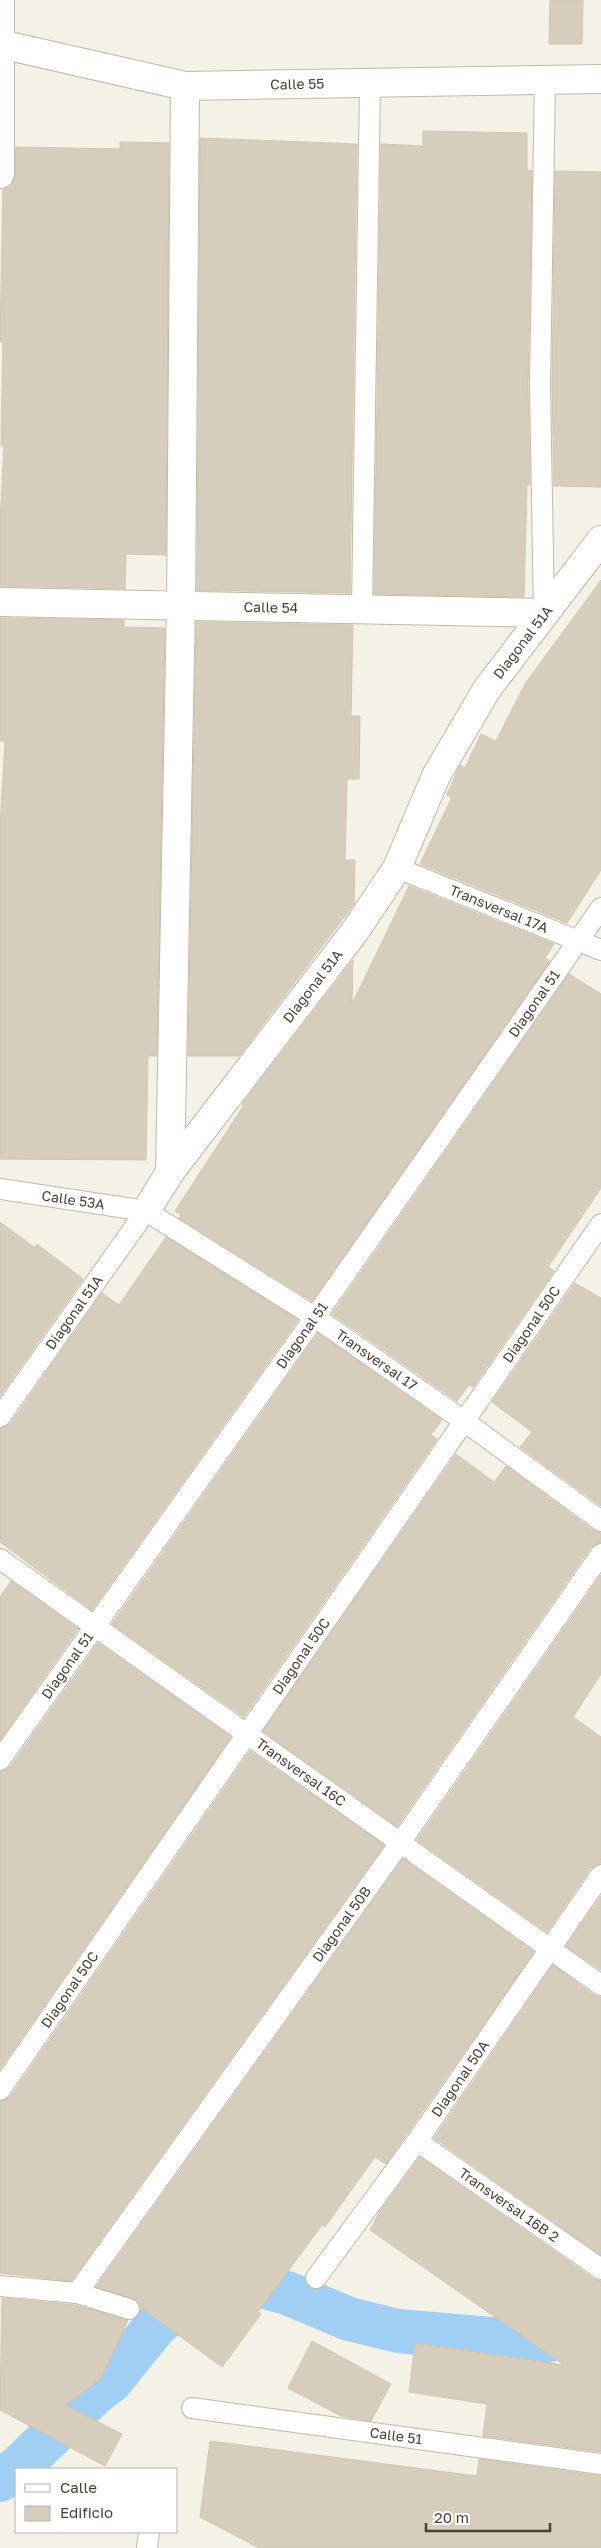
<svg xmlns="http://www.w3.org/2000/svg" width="601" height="2548" viewBox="0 0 601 2548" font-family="'Golos Text',sans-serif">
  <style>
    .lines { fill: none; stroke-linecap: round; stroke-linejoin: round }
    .canal { stroke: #a1cef3; stroke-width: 44 }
    .building { fill: #d6cdbc; stroke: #d1c6af }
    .lane-casing { stroke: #c0b9a9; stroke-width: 22 }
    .street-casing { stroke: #c0b9a9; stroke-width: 30 }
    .lane { stroke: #fff; stroke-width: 20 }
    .street { stroke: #fff; stroke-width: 28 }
    .labels { text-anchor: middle; stroke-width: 4.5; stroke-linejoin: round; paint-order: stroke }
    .street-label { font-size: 14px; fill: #484136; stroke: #fff }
  </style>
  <rect width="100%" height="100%" fill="#f4f1e7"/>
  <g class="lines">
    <polyline class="canal" points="0,2480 18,2468 93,2395 111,2381 157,2324 203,2289 229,2282 251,2283 287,2293 349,2319 398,2331 538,2343 579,2333 601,2322"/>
  </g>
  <g class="building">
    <polygon points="550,0 583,0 582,44 549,44"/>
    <polygon points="423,131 527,133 527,170 532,171 528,385 530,485 527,485 524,597 374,594 381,144 423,146"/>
    <polygon points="200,138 357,144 350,593 197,590"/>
    <polygon points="120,142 169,143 166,555 126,554 125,589 0,586 0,523 4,446 1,446 3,342 0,342 3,189 14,181 16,147 120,149"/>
    <polygon points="555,171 601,172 601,487 554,486 552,385"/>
    <polygon points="601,580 601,870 567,923 420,864 452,797 447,795 460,765 465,768 481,734 496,741 525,684"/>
    <polygon points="0,618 124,620 124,627 165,628 157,1056 148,1056 146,1160 0,1159 0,827 5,741 0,741"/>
    <polygon points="196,622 353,625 351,716 360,716 359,779 347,779 345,860 355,860 354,904 239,1056 188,1056"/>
    <polygon points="409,886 554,944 545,958 550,961 312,1301 179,1218 181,1215 175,1211 244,1105 242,1104 353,960 352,1004"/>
    <polygon points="569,974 601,994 601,1188 548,1267 554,1271 473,1387 469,1385 457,1401 332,1314"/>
    <polygon points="0,1222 34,1247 37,1244 83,1279 0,1396"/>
    <polygon points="166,1237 298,1320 92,1610 0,1542 0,1429 10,1424 102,1293 119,1305"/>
    <polygon points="575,1283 601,1298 601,1506 520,1447 532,1432 492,1402"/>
    <polygon points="318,1333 442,1420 431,1435 437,1439 244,1717 112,1624"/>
    <polygon points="456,1454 494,1482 506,1466 594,1531 601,1533 601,1542 591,1547 397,1826 263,1731"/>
    <polygon points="601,1575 601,1674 573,1717 601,1737 601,1863 591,1868 547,1932 417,1840"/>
    <polygon points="11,1581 78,1629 0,1740 0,1597"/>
    <polygon points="98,1643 231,1737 0,2069 0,1772 10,1767"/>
    <polygon points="250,1751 384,1845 71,2281 0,2273 0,2102 10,2097"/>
    <polygon points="403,1859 534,1952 386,2164 375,2157 325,2227 322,2225 258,2312 261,2314 222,2367 141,2308 137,2301 96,2287"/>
    <polygon points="601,1896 601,1970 566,1946"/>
    <polygon points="553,1965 594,1995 601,1997 601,2255 434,2138"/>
    <polygon points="420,2157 594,2279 601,2281 601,2452 483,2436 487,2404 409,2392 415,2343 564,2365 370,2230 380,2211"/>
    <polygon points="2,2298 75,2305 128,2320 101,2379 65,2405 122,2434 105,2466 0,2410"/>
    <polygon points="312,2341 391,2384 371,2421 341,2416 288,2388"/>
    <polygon points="210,2441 477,2476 479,2459 601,2476 601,2548 259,2548 200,2517"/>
  </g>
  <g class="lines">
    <g class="lane-casing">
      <g id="lane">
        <polyline points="362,608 370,83"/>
        <polyline points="544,613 540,385 545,79"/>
        <path id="s1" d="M397,868L601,950"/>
        <path id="s2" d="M0,1189L146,1211L315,1317L464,1421L601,1521"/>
        <path id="s3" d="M0,1417L146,1211"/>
        <path id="s4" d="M0,1559L601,1985"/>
        <path id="s5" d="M0,1760L315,1317L601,908"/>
        <path id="s6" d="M0,2090L601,1224"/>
        <path id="s7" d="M417,2141L601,2269"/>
        <path id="s8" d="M316,2278L417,2141L601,1875"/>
        <polyline points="0,2286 77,2293 129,2309"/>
        <path id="s9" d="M77,2293L400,1843L601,1554"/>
        <path id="s10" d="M192,2408L601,2464"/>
        <polyline points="147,2548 149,2532"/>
      </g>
    </g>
    <g class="street-casing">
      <g id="street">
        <path id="s11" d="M0,44L185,86L601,79"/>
        <polyline points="0,174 0,0"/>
        <path id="s12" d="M0,602L544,613"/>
        <polyline points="170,1172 181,604 185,86"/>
        <path id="s13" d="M146,1211L170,1172L355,931L397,868L436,776L487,689L601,540"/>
      </g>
    </g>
    <use href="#lane" class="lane"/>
    <use href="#street" class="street"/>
  </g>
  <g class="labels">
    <g class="street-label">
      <text dy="5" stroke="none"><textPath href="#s11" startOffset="302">Calle 55</textPath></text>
      <text dy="5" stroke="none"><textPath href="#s12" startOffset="271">Calle 54</textPath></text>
      <text dy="5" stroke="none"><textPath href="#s13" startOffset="685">Diagonal 51A</textPath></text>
      <text dy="5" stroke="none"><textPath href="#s1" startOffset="110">Transversal 17A</textPath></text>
      <text dy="5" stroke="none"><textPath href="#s13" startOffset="280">Diagonal 51A</textPath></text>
      <text dy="5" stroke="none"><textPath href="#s5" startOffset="926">Diagonal 51</textPath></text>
      <text dy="5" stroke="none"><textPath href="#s2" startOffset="74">Calle 53A</textPath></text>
      <text dy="5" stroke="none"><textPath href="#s3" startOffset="128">Diagonal 51A</textPath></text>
      <text dy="5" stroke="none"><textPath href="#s6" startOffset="932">Diagonal 50C</textPath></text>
      <text dy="5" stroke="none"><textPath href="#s5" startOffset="521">Diagonal 51</textPath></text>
      <text dy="5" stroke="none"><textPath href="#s2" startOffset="422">Transversal 17</textPath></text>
      <text dy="5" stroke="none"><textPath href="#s6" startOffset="528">Diagonal 50C</textPath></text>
      <text dy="5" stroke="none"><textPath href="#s5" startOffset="116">Diagonal 51</textPath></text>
      <text dy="5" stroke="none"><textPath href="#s4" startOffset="369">Transversal 16C</textPath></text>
      <text dy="5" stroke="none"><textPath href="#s9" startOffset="454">Diagonal 50B</textPath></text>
      <text dy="5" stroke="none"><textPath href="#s6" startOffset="122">Diagonal 50C</textPath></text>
      <text dy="5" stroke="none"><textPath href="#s8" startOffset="246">Diagonal 50A</textPath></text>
      <text dy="5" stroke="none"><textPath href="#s7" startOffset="112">Transversal 16B 2</textPath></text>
      <text dy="5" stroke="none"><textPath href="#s10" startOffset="206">Calle 51</textPath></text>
    </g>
  </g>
  <rect x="15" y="2468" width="162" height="65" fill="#ffffff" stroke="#b6b3af"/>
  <rect x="25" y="2484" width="25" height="8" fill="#ffffff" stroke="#b6b3af"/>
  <text x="60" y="2493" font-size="15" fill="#484136">Calle</text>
  <rect x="25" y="2506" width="25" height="15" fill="#d6cdbc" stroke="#b6b3af"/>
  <text x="60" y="2518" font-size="15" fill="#484136">Edificio</text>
  <path d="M426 2523v8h124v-8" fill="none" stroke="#484136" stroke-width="2.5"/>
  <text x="434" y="2523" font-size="15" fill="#484136" stroke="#ffffff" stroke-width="4" paint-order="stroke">20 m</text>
</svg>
